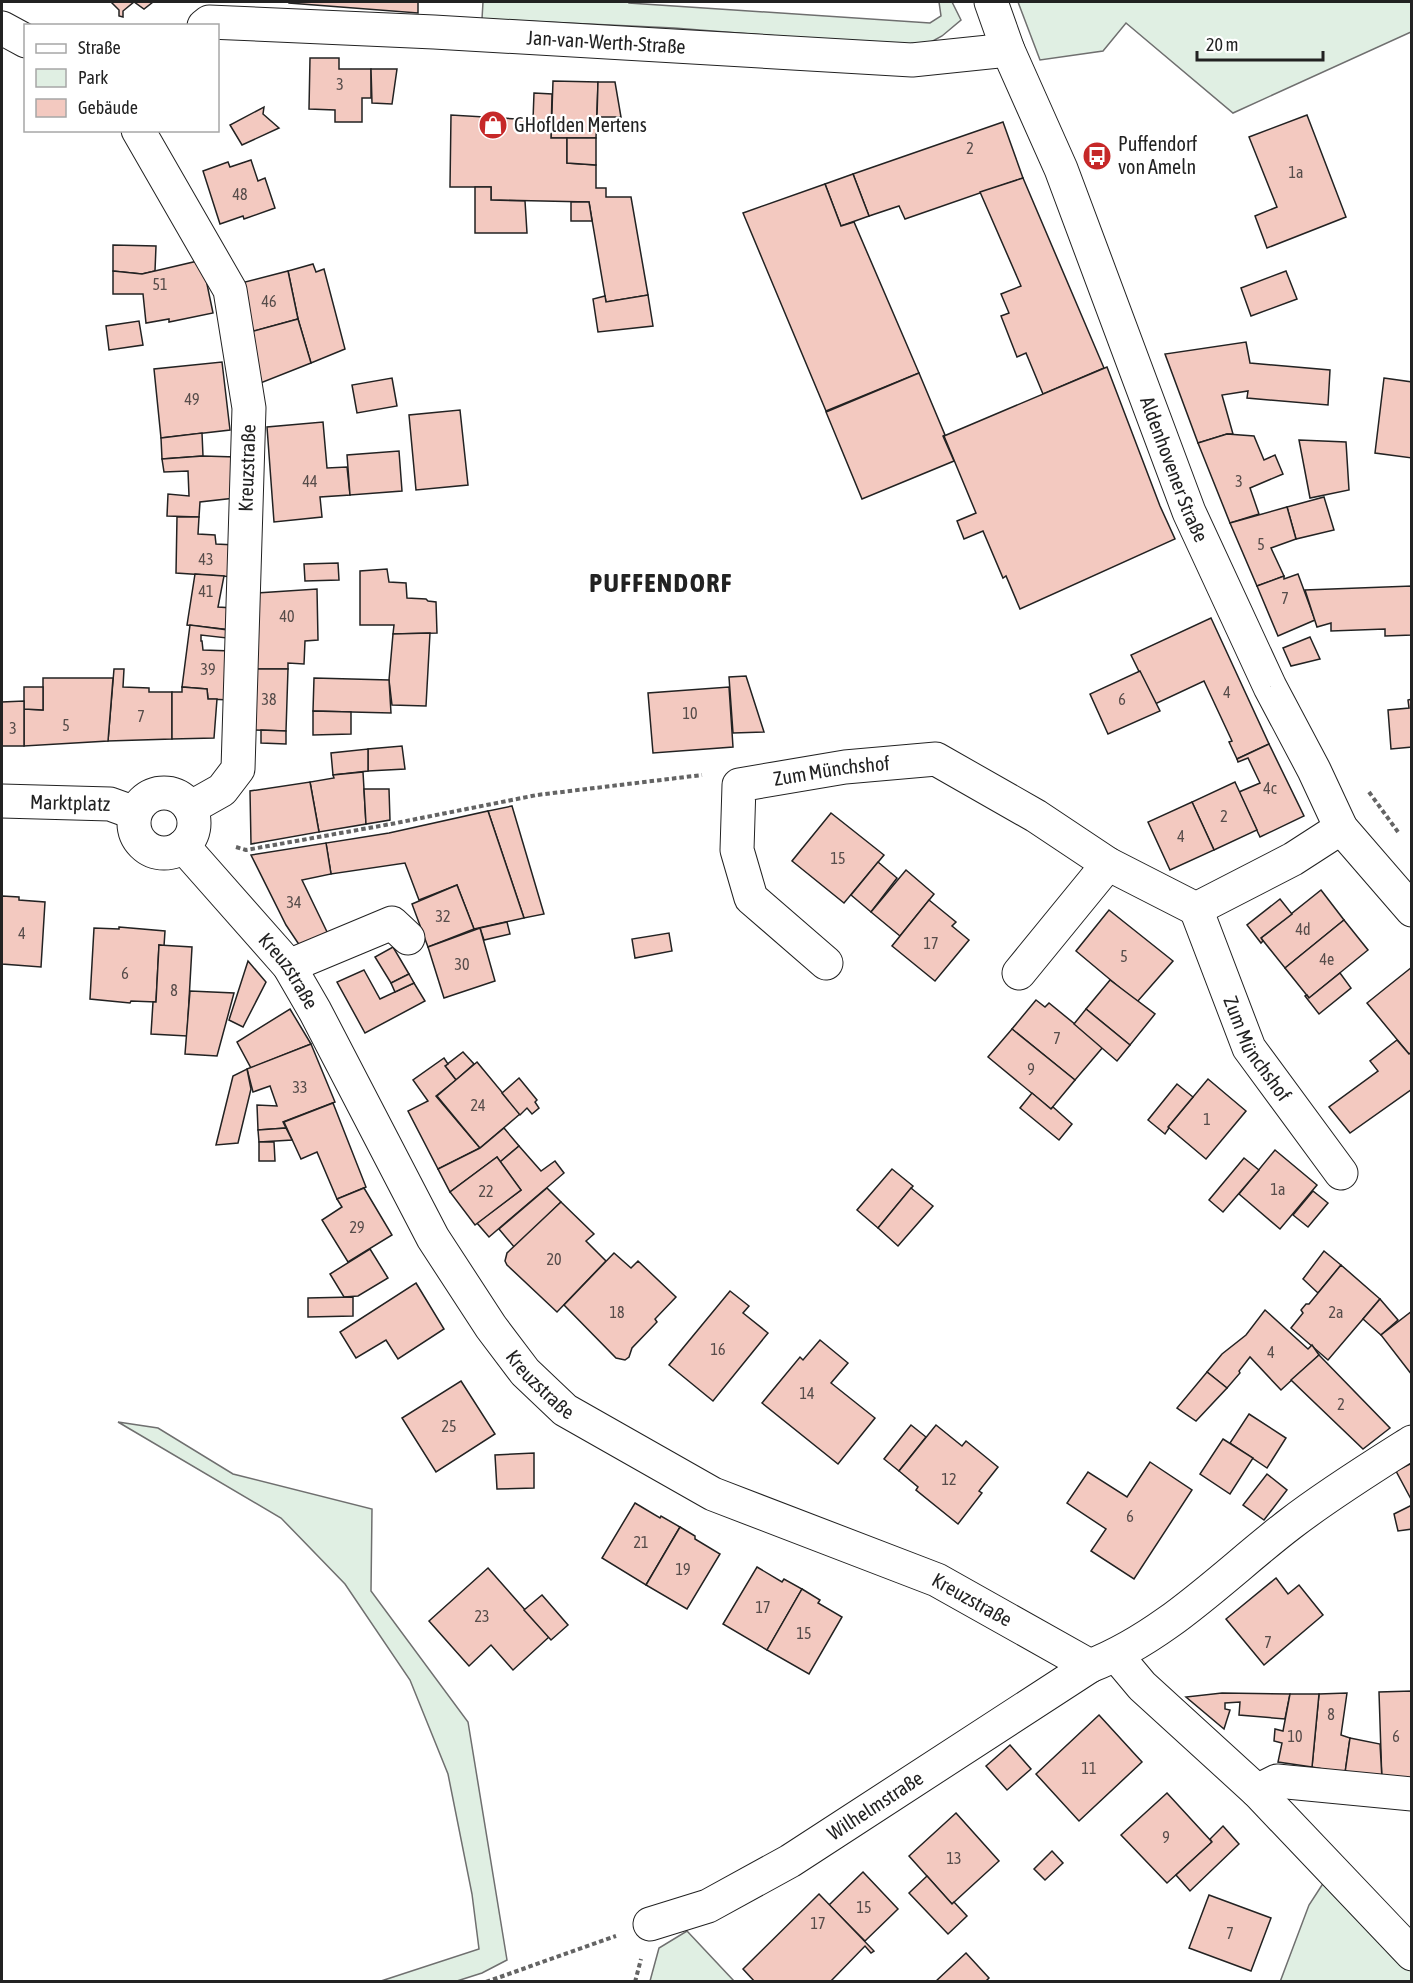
<svg xmlns="http://www.w3.org/2000/svg" width="1413" height="1983" viewBox="0 0 1413 1983" font-family="'Asap Condensed',sans-serif">
  <style>
    .green { fill: #e0efe3; stroke: #6f6f6f; stroke-width: 1.5 }
    .building { fill: #f3c9c0; stroke: #222; stroke-width: 1.5 }
    .lines { fill: none; stroke-linecap: round; stroke-linejoin: round }
    .minor-casing { stroke: #222; stroke-width: 35 }
    .path { stroke: #646464; stroke-width: 4; stroke-dasharray: 4.5 3; stroke-linecap: butt }
    .minor { stroke: #fff; stroke-width: 33 }
    .labels { text-anchor: middle; stroke-width: 4.5; stroke-linejoin: round; paint-order: stroke }
    .number-label { font-size: 16px; fill: #564c4a }
    .street-label { font-size: 20px; fill: #222; stroke: #fff }
    .poi-label { font-size: 20px; fill: #222; stroke: #fff; text-anchor: start }
    .district-label { font-size: 26px; font-weight: bold; letter-spacing: 1.5px; fill: #222; stroke: #fff }
  </style>
  <rect width="100%" height="100%" fill="#fff"/>
  <g class="green">
    <polygon points="483,2 629,2 629,3 930,23 941,16 939,2 952,2 961,20 942,36 931,42 893,45 674,28 482,19"/>
    <polygon points="1018,2 1411,2 1411,32 1233,113 1126,23 1103,51 1040,60"/>
    <polygon points="118,1422 158,1428 233,1474 372,1509 371,1591 468,1722 507,1960 482,1973 457,1981 381,1981 479,1949 472,1894 448,1774 410,1680 345,1584 281,1518"/>
    <polygon points="1324,1882 1366,1920 1411,1971 1411,1981 1280,1982 1309,1905"/>
    <polygon points="687,1931 734,1981 650,1981 659,1948"/>
  </g>
  <g class="building">
    <polygon points="111,2 153,2 144,9 134,2 123,11 123,17 119,16 119,10"/>
    <polygon points="289,2 418,2 418,13 289,3"/>
    <polygon points="310,58 339,58 339,69 371,69 371,98 362,98 362,122 335,122 335,110 309,109"/>
    <polygon points="371,69 397,69 392,104 372,103"/>
    <polygon points="553,81 598,82 596,138 551,138"/>
    <polygon points="598,82 615,82 621,117 597,117"/>
    <polygon points="534,93 552,94 551,138 567,138 567,163 596,165 596,188 606,188 606,197 631,197 648,295 606,302 589,202 491,200 491,187 450,187 451,115 533,120"/>
    <polygon points="264,107 263,114 279,128 242,145 230,125"/>
    <polygon points="1307,115 1346,217 1267,248 1255,216 1277,207 1249,137"/>
    <polygon points="1003,122 1023,178 905,219 899,206 869,216 853,174"/>
    <polygon points="567,138 596,138 596,165 567,163"/>
    <polygon points="251,160 258,181 265,178 275,208 244,219 243,216 220,224 203,171 228,162 230,167"/>
    <polygon points="853,174 869,216 841,226 825,184"/>
    <polygon points="1023,178 1104,368 1043,394 1026,353 1017,357 1001,316 1009,313 1001,294 1021,286 980,192"/>
    <polygon points="825,184 841,226 854,222 919,373 826,411 743,213"/>
    <polygon points="475,187 491,187 491,200 525,201 527,233 475,233"/>
    <polygon points="571,202 589,202 592,221 571,221"/>
    <polygon points="113,245 156,246 155,271 142,274 113,271"/>
    <polygon points="202,260 213,313 169,322 169,319 146,323 143,294 113,294 113,271 142,274"/>
    <polygon points="313,264 316,272 324,269 345,349 311,363 298,319 288,271"/>
    <polygon points="288,271 298,319 250,332 241,283"/>
    <polygon points="1286,271 1297,299 1251,316 1241,288"/>
    <polygon points="648,295 653,326 598,332 593,299 605,296 606,302"/>
    <polygon points="298,319 311,363 258,384 250,332"/>
    <polygon points="139,321 143,345 109,350 106,326"/>
    <polygon points="1246,342 1250,363 1330,370 1328,405 1247,398 1248,391 1222,395 1233,434 1227,434 1198,443 1165,354"/>
    <polygon points="222,362 230,430 161,438 154,369"/>
    <polygon points="1107,367 1160,506 1175,539 1020,609 1006,576 1003,578 983,531 964,539 957,521 976,513 944,436"/>
    <polygon points="919,373 945,435 943,436 954,461 862,499 826,412"/>
    <polygon points="392,378 397,406 357,413 352,385"/>
    <polygon points="1384,378 1412,382 1412,458 1375,453"/>
    <polygon points="460,410 468,485 416,490 409,415"/>
    <polygon points="323,422 327,468 347,467 350,495 320,497 322,517 274,522 267,427"/>
    <polygon points="202,433 203,456 162,459 161,438"/>
    <polygon points="1227,434 1254,436 1264,460 1275,455 1283,474 1250,488 1259,514 1230,523 1198,443"/>
    <polygon points="1299,440 1346,442 1349,490 1310,498"/>
    <polygon points="399,451 402,491 350,495 347,455"/>
    <polygon points="203,456 236,457 235,498 200,502 199,517 167,516 168,494 189,496 188,471 164,472 162,459"/>
    <polygon points="1324,497 1334,530 1296,539 1287,507"/>
    <polygon points="1287,507 1296,539 1271,548 1284,576 1257,586 1230,523"/>
    <polygon points="177,517 199,517 198,534 215,535 216,544 235,545 235,577 176,573"/>
    <polygon points="338,563 339,580 305,581 304,564"/>
    <polygon points="387,569 389,582 406,583 407,598 426,599 428,601 436,602 437,633 393,634 394,625 360,625 360,571"/>
    <polygon points="195,574 224,576 218,607 233,608 232,630 187,625"/>
    <polygon points="1298,574 1315,620 1278,636 1257,586 1284,576 1284,579"/>
    <polygon points="1412,586 1412,635 1385,636 1385,629 1331,631 1331,623 1317,627 1305,590"/>
    <polygon points="317,589 318,640 305,641 304,664 288,663 288,669 253,669 257,593"/>
    <polygon points="1211,618 1269,744 1237,759 1229,742 1232,741 1204,681 1155,704 1131,655"/>
    <polygon points="190,625 228,630 227,638 201,635 201,641 202,641 203,650 232,651 230,700 208,699 207,689 182,687"/>
    <polygon points="430,633 426,706 392,705 389,680 393,634"/>
    <polygon points="1310,637 1320,659 1291,666 1283,648"/>
    <polygon points="114,669 124,669 123,687 149,688 149,692 172,692 172,739 108,741"/>
    <polygon points="253,669 288,669 286,731 250,730"/>
    <polygon points="1140,671 1160,711 1108,734 1090,694"/>
    <polygon points="746,676 764,732 733,733 729,677"/>
    <polygon points="43,678 113,678 108,741 24,746 24,709 43,710"/>
    <polygon points="314,678 389,680 391,713 313,711"/>
    <polygon points="24,687 43,687 43,710 24,709"/>
    <polygon points="182,687 207,689 208,699 217,699 214,738 172,739 172,692 182,692"/>
    <polygon points="729,687 733,747 653,753 648,693"/>
    <polygon points="1412,699 1412,747 1391,749 1388,710 1409,708 1408,700"/>
    <polygon points="24,701 24,746 2,746 2,702"/>
    <polygon points="313,711 351,712 351,734 313,735"/>
    <polygon points="261,730 286,731 286,744 261,743"/>
    <polygon points="1269,744 1304,816 1260,837 1239,792 1260,783 1248,758 1238,762 1237,759"/>
    <polygon points="402,746 405,769 368,771 368,749"/>
    <polygon points="368,749 368,771 333,775 331,753"/>
    <polygon points="363,772 366,824 319,832 310,782 334,778 333,775"/>
    <polygon points="310,782 319,832 251,844 250,791"/>
    <polygon points="1235,782 1257,830 1214,850 1192,802"/>
    <polygon points="364,789 389,789 390,820 366,824"/>
    <polygon points="1192,802 1214,850 1170,870 1148,822"/>
    <polygon points="512,806 544,914 524,918 488,811"/>
    <polygon points="488,811 524,918 474,929 457,885 419,900 405,863 331,874 326,843 389,833"/>
    <polygon points="831,813 884,855 844,903 792,861"/>
    <polygon points="326,843 331,874 302,880 330,938 302,949 286,925 251,855"/>
    <polygon points="878,862 897,878 871,912 851,895"/>
    <polygon points="906,870 934,894 900,936 871,912"/>
    <polygon points="457,885 474,929 428,947 412,904"/>
    <polygon points="1321,890 1344,920 1285,968 1261,938"/>
    <polygon points="2,896 19,897 19,900 45,902 41,967 2,964"/>
    <polygon points="1280,899 1292,914 1261,938 1263,941 1261,943 1247,925"/>
    <polygon points="929,900 956,922 952,926 969,940 935,981 892,946"/>
    <polygon points="1109,910 1173,961 1137,1002 1076,951"/>
    <polygon points="1344,920 1368,950 1309,998 1285,968"/>
    <polygon points="507,922 510,934 484,940 480,928"/>
    <polygon points="119,927 165,931 164,946 159,945 156,1002 131,1001 130,1003 90,999 94,928 119,929"/>
    <polygon points="480,928 495,981 444,998 428,947"/>
    <polygon points="669,933 672,951 635,958 632,939"/>
    <polygon points="159,945 192,947 187,1036 151,1034 153,1002 156,1002"/>
    <polygon points="393,947 409,974 391,983 375,957"/>
    <polygon points="248,961 266,982 243,1027 229,1020"/>
    <polygon points="1412,967 1412,1052 1409,1054 1367,1003"/>
    <polygon points="364,970 380,999 414,983 425,1001 365,1033 337,982"/>
    <polygon points="1340,973 1351,988 1319,1014 1305,996 1307,995 1309,998"/>
    <polygon points="409,974 414,983 395,992 391,983"/>
    <polygon points="1110,980 1155,1014 1130,1045 1086,1009"/>
    <polygon points="190,991 234,993 217,1056 185,1054"/>
    <polygon points="1036,1000 1045,1007 1049,1003 1103,1047 1075,1080 1012,1029"/>
    <polygon points="290,1009 311,1044 251,1068 237,1042"/>
    <polygon points="1086,1009 1130,1045 1117,1061 1074,1024"/>
    <polygon points="1012,1029 1075,1080 1051,1109 988,1057"/>
    <polygon points="1397,1040 1409,1054 1412,1052 1412,1089 1350,1133 1329,1107 1378,1071 1370,1061"/>
    <polygon points="311,1044 335,1102 283,1122 286,1128 258,1130 257,1105 277,1106 270,1086 253,1092 247,1069"/>
    <polygon points="463,1052 474,1064 456,1080 445,1066"/>
    <polygon points="444,1058 448,1064 445,1066 456,1080 436,1096 480,1148 438,1169 408,1111 428,1101 413,1080"/>
    <polygon points="477,1062 520,1114 480,1148 437,1096"/>
    <polygon points="247,1069 251,1089 238,1143 216,1145 233,1076"/>
    <polygon points="519,1078 537,1100 535,1102 539,1108 532,1114 527,1108 520,1115 502,1093"/>
    <polygon points="1208,1079 1246,1111 1206,1159 1168,1127"/>
    <polygon points="1177,1084 1193,1097 1168,1127 1169,1128 1165,1134 1148,1120"/>
    <polygon points="1032,1093 1051,1109 1053,1107 1072,1124 1059,1140 1020,1108"/>
    <polygon points="333,1103 366,1187 337,1199 317,1152 301,1159 284,1122"/>
    <polygon points="286,1128 292,1140 259,1142 258,1130"/>
    <polygon points="504,1128 519,1146 500,1162 497,1157 450,1192 438,1169 480,1148"/>
    <polygon points="259,1142 274,1142 275,1161 259,1161"/>
    <polygon points="519,1146 541,1171 555,1161 564,1173 489,1237 477,1223 521,1190 500,1162"/>
    <polygon points="1275,1150 1317,1185 1280,1229 1239,1194"/>
    <polygon points="497,1157 521,1190 475,1225 450,1192"/>
    <polygon points="1244,1158 1259,1170 1223,1212 1209,1200"/>
    <polygon points="892,1169 913,1186 878,1228 857,1210"/>
    <polygon points="364,1188 392,1235 348,1262 322,1220 342,1207 337,1199"/>
    <polygon points="547,1188 561,1202 515,1248 499,1229"/>
    <polygon points="911,1188 933,1206 898,1246 878,1228"/>
    <polygon points="1313,1191 1328,1203 1308,1227 1293,1215"/>
    <polygon points="561,1202 594,1234 586,1241 606,1261 557,1312 507,1265 505,1261 507,1253"/>
    <polygon points="370,1249 388,1278 358,1296 344,1297 330,1274"/>
    <polygon points="1324,1251 1341,1265 1318,1293 1303,1279"/>
    <polygon points="614,1253 631,1268 638,1261 676,1297 655,1319 657,1322 632,1348 629,1357 625,1360 616,1358 564,1305"/>
    <polygon points="1341,1265 1380,1299 1328,1360 1291,1328 1303,1313 1301,1310 1306,1304 1309,1304"/>
    <polygon points="416,1283 444,1329 398,1359 386,1340 356,1358 340,1332"/>
    <polygon points="730,1291 749,1306 743,1313 768,1333 713,1401 669,1365"/>
    <polygon points="353,1297 353,1316 308,1317 308,1298"/>
    <polygon points="1380,1299 1398,1320 1381,1335 1363,1319"/>
    <polygon points="1265,1310 1308,1349 1312,1345 1319,1355 1281,1390 1250,1357 1239,1371 1240,1373 1227,1388 1207,1372 1222,1354 1246,1335"/>
    <polygon points="1412,1311 1412,1375 1381,1335"/>
    <polygon points="820,1340 848,1363 831,1383 875,1418 838,1464 762,1403 800,1357 803,1360"/>
    <polygon points="1319,1355 1390,1428 1363,1449 1291,1380"/>
    <polygon points="1207,1372 1227,1388 1196,1421 1177,1408"/>
    <polygon points="461,1381 495,1434 436,1472 402,1418"/>
    <polygon points="1249,1414 1286,1438 1267,1468 1230,1443"/>
    <polygon points="911,1425 926,1437 899,1471 884,1459"/>
    <polygon points="936,1425 962,1446 966,1441 998,1467 979,1491 982,1493 958,1524 916,1490 918,1487 899,1471"/>
    <polygon points="1223,1439 1253,1458 1230,1494 1200,1474"/>
    <polygon points="534,1453 534,1488 497,1489 495,1455"/>
    <polygon points="1150,1462 1192,1490 1134,1579 1091,1551 1106,1529 1067,1503 1088,1472 1127,1497"/>
    <polygon points="1412,1463 1412,1501 1396,1471"/>
    <polygon points="1267,1474 1287,1490 1264,1520 1243,1505"/>
    <polygon points="635,1503 660,1518 661,1516 680,1527 646,1585 602,1558"/>
    <polygon points="1412,1505 1412,1529 1398,1531 1394,1514"/>
    <polygon points="680,1527 695,1536 695,1539 720,1554 687,1609 646,1585"/>
    <polygon points="757,1567 782,1582 784,1579 802,1589 767,1650 723,1624"/>
    <polygon points="488,1568 549,1637 513,1670 491,1645 469,1666 429,1621"/>
    <polygon points="1276,1578 1288,1594 1299,1585 1323,1615 1264,1665 1226,1619"/>
    <polygon points="802,1589 820,1600 818,1603 842,1617 809,1674 767,1650"/>
    <polygon points="542,1595 568,1625 551,1640 524,1610"/>
    <polygon points="1412,1691 1412,1785 1382,1783 1379,1692"/>
    <polygon points="1222,1693 1290,1694 1285,1719 1239,1715 1240,1702 1225,1703 1225,1709 1230,1710 1224,1729 1186,1697"/>
    <polygon points="1347,1693 1341,1735 1350,1738 1345,1773 1312,1767 1319,1694"/>
    <polygon points="1290,1694 1319,1694 1312,1767 1278,1762 1282,1743 1274,1741 1275,1729 1283,1731"/>
    <polygon points="1099,1715 1142,1762 1079,1821 1036,1774"/>
    <polygon points="1350,1738 1380,1744 1382,1779 1345,1773"/>
    <polygon points="1010,1745 1031,1769 1007,1790 986,1766"/>
    <polygon points="1167,1793 1212,1842 1167,1883 1121,1835"/>
    <polygon points="956,1813 999,1861 952,1904 909,1856"/>
    <polygon points="1223,1826 1239,1844 1190,1891 1176,1875 1212,1842 1210,1839"/>
    <polygon points="1052,1851 1063,1863 1045,1880 1034,1869"/>
    <polygon points="863,1872 898,1909 865,1941 829,1905"/>
    <polygon points="927,1876 952,1904 954,1902 967,1916 948,1934 909,1893"/>
    <polygon points="819,1894 874,1951 871,1953 865,1946 830,1982 755,1982 743,1969"/>
    <polygon points="1209,1895 1271,1918 1251,1971 1189,1948"/>
    <polygon points="966,1953 989,1978 985,1982 935,1982"/>
  </g>
  <g class="lines">
    <g class="minor-casing">
      <g id="minor">
        <path id="s1" d="M991,2L1008,50L1061,169L1189,512L1270,687L1314,770L1341,828L1412,910"/>
        <path id="s2" d="M204,26L209,22L434,32L912,60L1008,50"/>
        <polyline points="2,28 26,41"/>
        <polyline points="138,130 230,290 249,408 238,769 222,790 190,808"/>
        <circle cx="164" cy="823" r="30"/>
        <path id="s3" d="M2,801L110,804L135,813"/>
        <path id="s4" d="M183,846L289,966L315,1011L433,1238L491,1327L525,1372L565,1410L713,1494L937,1580L1090,1666C1167,1636 1226,1573 1290,1524C1329,1494 1371,1468 1412,1442"/>
        <path id="s5" d="M1196,909L1249,1048L1341,1173"/>
        <path id="s6" d="M826,963L751,898L737,850L739,785L845,767L936,759L1036,816L1108,864L1196,909L1293,859L1341,828"/>
        <polyline points="289,966 392,923 408,938"/>
        <polyline points="1019,973 1108,864"/>
        <polyline points="1116,1655 1142,1686 1257,1791 1412,1954"/>
        <polyline points="1257,1791 1277,1781 1412,1794"/>
        <path id="s7" d="M650,1924L708,1906L790,1861L1090,1666"/>
      </g>
    </g>
    <g class="path">
      <polyline points="1369,792 1398,832"/>
      <polyline points="236,847 246,850 391,824 537,795 702,775"/>
      <polyline points="486,1982 616,1936"/>
      <polyline points="635,1982 641,1959"/>
    </g>
    <use href="#minor" class="minor"/>
  </g>
  <defs>
    <g id="shop-disc" transform="scale(1.5)"><circle r="9.5" fill="#c62828" stroke="#fff"/><path d="M-5-2.5h2.3a2.7 3.5 0 0 1 5.4 0H5L5.5 6h-11ZM-1.5-2.5h3a1.5 2.3 0 0 0-3 0Z" fill="#fff"/></g>
    <g id="bus-disc" transform="scale(1.5)"><circle r="9.5" fill="#c62828" stroke="#fff"/><path d="M-5-6H5V4H4V6H2V4H-2V6H-4V4H-5ZM-3.5-4V0h7V-4ZM-3.5 1.2v1.5H-2V1.2ZM2 1.2v1.5H3.5V1.2Z" fill="#fff"/></g>
  </defs>
  <g fill-rule="evenodd">
    <use href="#shop-disc" x="493" y="125"/>
    <use href="#bus-disc" x="1097" y="156"/>
  </g>
  <g class="labels">
    <g class="number-label">
      <text x="340" y="90">3</text>
      <text x="970" y="154">2</text>
      <text x="1296" y="178">1a</text>
      <text x="240" y="200">48</text>
      <text x="160" y="290">51</text>
      <text x="269" y="307">46</text>
      <text x="192" y="405">49</text>
      <text x="310" y="487">44</text>
      <text x="1239" y="487">3</text>
      <text x="1261" y="550">5</text>
      <text x="206" y="565">43</text>
      <text x="206" y="597">41</text>
      <text x="1285" y="604">7</text>
      <text x="287" y="622">40</text>
      <text x="208" y="675">39</text>
      <text x="1227" y="698">4</text>
      <text x="269" y="705">38</text>
      <text x="1122" y="705">6</text>
      <text x="690" y="719">10</text>
      <text x="141" y="722">7</text>
      <text x="66" y="731">5</text>
      <text x="13" y="734">3</text>
      <text x="1270" y="794">4c</text>
      <text x="1224" y="822">2</text>
      <text x="1181" y="842">4</text>
      <text x="838" y="864">15</text>
      <text x="294" y="908">34</text>
      <text x="443" y="922">32</text>
      <text x="1303" y="935">4d</text>
      <text x="22" y="939">4</text>
      <text x="931" y="949">17</text>
      <text x="1124" y="962">5</text>
      <text x="1327" y="965">4e</text>
      <text x="462" y="970">30</text>
      <text x="125" y="979">6</text>
      <text x="174" y="996">8</text>
      <text x="1057" y="1044">7</text>
      <text x="1031" y="1075">9</text>
      <text x="300" y="1093">33</text>
      <text x="478" y="1111">24</text>
      <text x="1207" y="1125">1</text>
      <text x="1278" y="1195">1a</text>
      <text x="486" y="1197">22</text>
      <text x="357" y="1233">29</text>
      <text x="554" y="1265">20</text>
      <text x="617" y="1318">18</text>
      <text x="1336" y="1318">2a</text>
      <text x="718" y="1355">16</text>
      <text x="1271" y="1358">4</text>
      <text x="807" y="1399">14</text>
      <text x="1341" y="1410">2</text>
      <text x="449" y="1432">25</text>
      <text x="949" y="1485">12</text>
      <text x="1130" y="1522">6</text>
      <text x="641" y="1548">21</text>
      <text x="683" y="1575">19</text>
      <text x="763" y="1613">17</text>
      <text x="482" y="1622">23</text>
      <text x="804" y="1639">15</text>
      <text x="1268" y="1648">7</text>
      <text x="1331" y="1720">8</text>
      <text x="1295" y="1742">10</text>
      <text x="1396" y="1742">6</text>
      <text x="1089" y="1774">11</text>
      <text x="1166" y="1843">9</text>
      <text x="954" y="1864">13</text>
      <text x="864" y="1913">15</text>
      <text x="818" y="1929">17</text>
      <text x="1230" y="1939">7</text>
    </g>
    <g class="street-label">
      <text dy="7" stroke="none"><textPath href="#s2" startOffset="404">Jan-van-Werth-Straße</textPath></text>
      <text transform="translate(247 468) rotate(-88)" y="7">Kreuzstraße</text>
      <text dy="7" stroke="none"><textPath href="#s1" startOffset="502">Aldenhovener Straße</textPath></text>
      <text dy="7" stroke="none"><textPath href="#s6" startOffset="308">Zum Münchshof</textPath></text>
      <text dy="7" stroke="none"><textPath href="#s3" startOffset="68">Marktplatz</textPath></text>
      <text dy="7" stroke="none"><textPath href="#s4" startOffset="164">Kreuzstraße</textPath></text>
      <text dy="7" stroke="none"><textPath href="#s5" startOffset="153">Zum Münchshof</textPath></text>
      <text dy="7" stroke="none"><textPath href="#s4" startOffset="650">Kreuzstraße</textPath></text>
      <text dy="7" stroke="none"><textPath href="#s4" startOffset="1136">Kreuzstraße</textPath></text>
      <text dy="7" stroke="none"><textPath href="#s7" startOffset="256">Wilhelmstraße</textPath></text>
    </g>
    <g class="poi-label">
      <text x="514" y="132">GHoflden Mertens</text>
      <text x="1118" y="151">Puffendorf<tspan x="1118" dy="23">von Ameln</tspan></text>
    </g>
    <g class="district-label">
      <text x="661" y="592">PUFFENDORF</text>
    </g>
  </g>
  <rect width="1413" height="1983" fill="none" stroke="#222222" stroke-width="6"/>
  <rect x="24" y="24" width="195" height="108" fill="#ffffff" stroke="#a7a7a7" stroke-width="1.5"/>
  <rect x="36" y="44" width="30" height="9" fill="#ffffff" stroke="#a7a7a7" stroke-width="1.5"/>
  <text x="78" y="54" font-size="18" fill="#222222">Straße</text>
  <rect x="36" y="69" width="30" height="18" fill="#e0efe3" stroke="#a7a7a7" stroke-width="1.5"/>
  <text x="78" y="84" font-size="18" fill="#222222">Park</text>
  <rect x="36" y="99" width="30" height="18" fill="#f3c9c0" stroke="#a7a7a7" stroke-width="1.5"/>
  <text x="78" y="114" font-size="18" fill="#222222">Gebäude</text>
  <path d="M1197 51v9h126v-9" fill="none" stroke="#222222" stroke-width="3"/>
  <text x="1206" y="51" font-size="18" fill="#222222" stroke="#ffffff" stroke-width="4.5" paint-order="stroke">20 m</text>
</svg>
